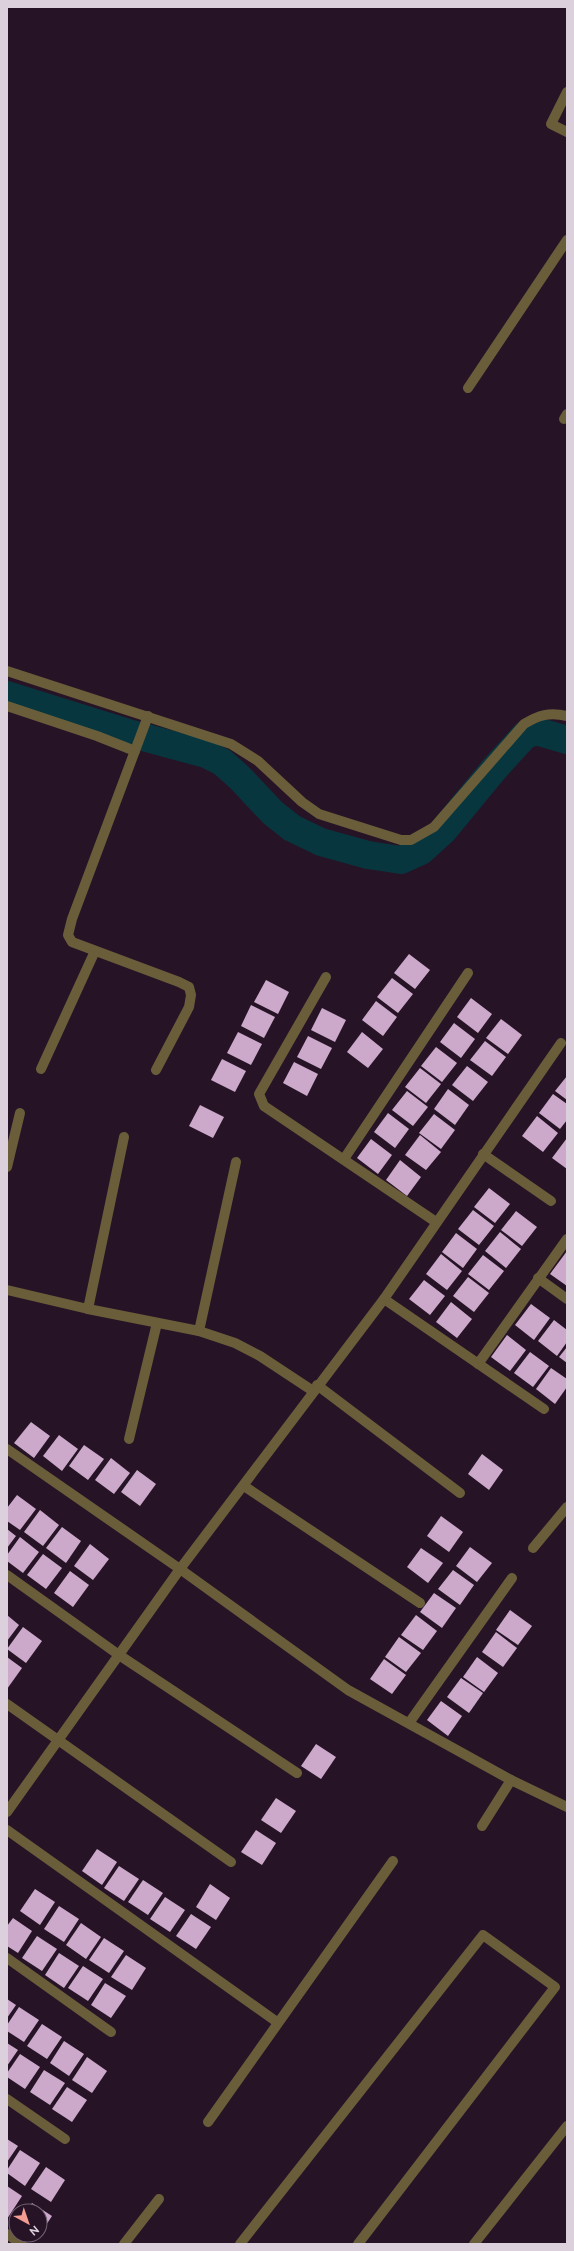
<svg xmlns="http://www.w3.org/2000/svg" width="574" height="2251" viewBox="0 0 574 2251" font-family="Raleway,sans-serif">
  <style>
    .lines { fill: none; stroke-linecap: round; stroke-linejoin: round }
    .river { stroke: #08363f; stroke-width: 28 }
    .building { fill: #cca9cb }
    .minor { stroke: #6a5d3a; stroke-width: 10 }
  </style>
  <rect width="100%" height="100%" fill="#261426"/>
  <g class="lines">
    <polyline class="river" points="7,695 132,734 206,754 222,762 239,777 273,813 292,828 321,842 368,855 401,860 421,851 443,831 494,769 525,735 536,731 567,740"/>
  </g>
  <g class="building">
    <polygon points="409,954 430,970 415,989 394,973"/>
    <polygon points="392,978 413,994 398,1013 377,997"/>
    <polygon points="266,980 289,992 278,1014 254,1002"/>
    <polygon points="471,998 492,1014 478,1033 457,1017"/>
    <polygon points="376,1001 397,1017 383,1036 362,1020"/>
    <polygon points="251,1005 275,1017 264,1038 241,1026"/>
    <polygon points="322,1008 346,1020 335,1042 311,1030"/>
    <polygon points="501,1019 522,1035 508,1054 486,1038"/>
    <polygon points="454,1023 475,1039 461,1058 440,1042"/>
    <polygon points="238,1032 262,1044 251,1065 227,1053"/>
    <polygon points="362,1032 383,1049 368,1068 347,1052"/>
    <polygon points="308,1036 332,1048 321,1069 297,1057"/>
    <polygon points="485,1041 506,1057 492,1076 470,1060"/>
    <polygon points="436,1047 457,1063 442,1082 421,1066"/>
    <polygon points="222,1059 246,1071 235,1092 211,1080"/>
    <polygon points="294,1062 318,1074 307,1096 283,1083"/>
    <polygon points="467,1066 488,1082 473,1101 452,1085"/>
    <polygon points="420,1068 441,1084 426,1103 405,1087"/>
    <polygon points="567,1076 567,1100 555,1091"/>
    <polygon points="448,1089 469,1105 455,1125 434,1109"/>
    <polygon points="407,1091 428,1107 413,1126 392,1110"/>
    <polygon points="553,1094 567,1104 567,1120 560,1129 539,1113"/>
    <polygon points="200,1105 224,1117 213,1138 189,1126"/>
    <polygon points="388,1113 409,1129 395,1148 374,1132"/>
    <polygon points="434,1114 455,1130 441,1149 419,1133"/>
    <polygon points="537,1116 558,1133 543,1152 522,1136"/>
    <polygon points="420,1135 441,1152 426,1170 405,1155"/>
    <polygon points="567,1138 567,1169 552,1158"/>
    <polygon points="371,1139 392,1155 378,1174 357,1158"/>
    <polygon points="400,1160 421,1177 407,1196 386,1180"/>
    <polygon points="489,1188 510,1204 495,1223 474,1207"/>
    <polygon points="473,1210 494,1226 479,1245 458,1229"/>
    <polygon points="516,1211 537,1227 522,1246 501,1230"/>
    <polygon points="500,1232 521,1249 506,1268 485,1251"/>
    <polygon points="456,1233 477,1249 463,1268 442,1252"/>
    <polygon points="567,1251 567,1286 550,1274"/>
    <polygon points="441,1254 462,1271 447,1290 426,1274"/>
    <polygon points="483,1255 504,1271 489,1290 468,1274"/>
    <polygon points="468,1277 489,1293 474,1312 453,1296"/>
    <polygon points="424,1280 445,1296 430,1315 409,1299"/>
    <polygon points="451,1302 472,1319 457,1338 436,1322"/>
    <polygon points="531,1304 550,1318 534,1340 515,1325"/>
    <polygon points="554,1320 567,1330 567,1342 557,1356 538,1341"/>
    <polygon points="507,1335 526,1350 510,1371 491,1357"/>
    <polygon points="567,1347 567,1363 559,1357"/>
    <polygon points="530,1352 549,1366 533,1387 514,1373"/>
    <polygon points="551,1368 567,1379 567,1387 555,1404 536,1389"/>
    <polygon points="31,1422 50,1436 34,1458 14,1443"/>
    <polygon points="59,1435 78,1449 62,1471 43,1456"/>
    <polygon points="84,1445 104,1459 88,1480 69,1466"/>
    <polygon points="482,1454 503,1470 489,1490 468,1474"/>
    <polygon points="111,1458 130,1473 114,1494 95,1480"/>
    <polygon points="137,1470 156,1484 140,1506 121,1492"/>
    <polygon points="17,1495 36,1509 20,1530 7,1521 7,1508"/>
    <polygon points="40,1510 59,1525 43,1546 24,1532"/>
    <polygon points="441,1516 463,1532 449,1552 427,1536"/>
    <polygon points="62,1527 81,1541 66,1563 46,1548"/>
    <polygon points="7,1529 16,1536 7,1548"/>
    <polygon points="20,1537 39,1552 23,1573 7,1561 7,1555"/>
    <polygon points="90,1544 109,1559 93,1580 74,1566"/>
    <polygon points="470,1547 492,1563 477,1582 456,1566"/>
    <polygon points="421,1548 443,1563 428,1583 407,1567"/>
    <polygon points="43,1554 62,1568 46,1589 27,1575"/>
    <polygon points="453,1570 474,1585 460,1605 438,1589"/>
    <polygon points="70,1571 89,1585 73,1607 54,1593"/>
    <polygon points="434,1593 456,1608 442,1628 420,1612"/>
    <polygon points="510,1610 532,1626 518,1645 496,1630"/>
    <polygon points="7,1615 19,1625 7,1641"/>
    <polygon points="416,1615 437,1631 423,1650 401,1635"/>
    <polygon points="23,1627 42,1641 26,1663 7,1649"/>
    <polygon points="496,1632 517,1648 503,1667 482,1652"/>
    <polygon points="399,1637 421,1653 406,1672 385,1657"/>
    <polygon points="7,1657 22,1668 7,1689"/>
    <polygon points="477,1657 498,1673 484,1692 463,1677"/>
    <polygon points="384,1659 406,1675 392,1694 370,1679"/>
    <polygon points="461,1678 483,1693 469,1713 447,1697"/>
    <polygon points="441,1701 462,1716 448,1736 427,1720"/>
    <polygon points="316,1744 336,1757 321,1779 301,1766"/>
    <polygon points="276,1798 296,1811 281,1833 261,1820"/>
    <polygon points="256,1830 276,1843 262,1865 241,1852"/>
    <polygon points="97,1849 117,1862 102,1885 82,1871"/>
    <polygon points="119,1866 139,1879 124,1901 104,1888"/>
    <polygon points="143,1880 163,1893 148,1915 128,1902"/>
    <polygon points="210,1884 230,1898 216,1920 196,1907"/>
    <polygon points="35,1889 55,1902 40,1925 20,1911"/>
    <polygon points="165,1897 185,1910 170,1932 150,1919"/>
    <polygon points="59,1906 79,1919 64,1942 44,1929"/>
    <polygon points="191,1914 211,1927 196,1949 176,1936"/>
    <polygon points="13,1918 32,1931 18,1953 7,1946 7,1926"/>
    <polygon points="81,1923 101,1937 86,1959 66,1945"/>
    <polygon points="37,1936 57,1949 42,1971 22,1958"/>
    <polygon points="104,1938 124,1951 109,1973 89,1960"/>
    <polygon points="59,1953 79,1966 64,1988 45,1975"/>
    <polygon points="126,1955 146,1968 132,1990 111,1977"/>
    <polygon points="83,1966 103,1979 88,2001 68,1988"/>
    <polygon points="105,1983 126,1996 111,2018 91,2005"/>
    <polygon points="7,1999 16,2005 7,2018"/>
    <polygon points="19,2007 39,2020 24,2042 7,2031 7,2025"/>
    <polygon points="42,2024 62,2037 47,2059 27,2046"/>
    <polygon points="64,2041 84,2054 69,2076 50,2063"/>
    <polygon points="7,2043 18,2050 7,2066"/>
    <polygon points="20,2054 40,2067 25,2089 7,2077 7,2073"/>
    <polygon points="87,2057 107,2071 92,2093 72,2080"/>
    <polygon points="44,2070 65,2083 50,2105 30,2092"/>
    <polygon points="67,2087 87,2100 72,2122 52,2109"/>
    <polygon points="7,2139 18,2146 7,2162"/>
    <polygon points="20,2150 40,2163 25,2186 7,2173 7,2170"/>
    <polygon points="46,2167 65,2180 51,2202 31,2189"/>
    <polygon points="7,2186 22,2196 7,2219"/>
    <polygon points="32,2203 52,2216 40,2234 40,2211 26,2211"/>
  </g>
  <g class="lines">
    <g class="minor">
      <polyline points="567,92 551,124 567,132"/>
      <polyline points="468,388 567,240"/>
      <polyline points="564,419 567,414"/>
      <path d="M7,671L231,744L258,761L302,802L319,814L401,840H411L434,827L524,724C539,715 549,712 567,716"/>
      <polyline points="7,706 97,736 135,751"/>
      <polyline points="148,716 72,919 68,935 72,942 179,982 189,987 191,995 189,1007 156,1070"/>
      <polyline points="326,977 259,1094 264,1106 436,1222"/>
      <polyline points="41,1069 95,951"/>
      <polyline points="483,1154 551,1201"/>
      <polyline points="344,1159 468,973"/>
      <polyline points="7,1167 20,1113"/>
      <polyline points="538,1278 567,1299"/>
      <polyline points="7,1290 88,1309 199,1331 235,1343 260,1356 313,1391"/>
      <polyline points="384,1299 544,1409"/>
      <polyline points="88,1309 124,1137"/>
      <polyline points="199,1331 236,1162"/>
      <polyline points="478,1364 567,1239"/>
      <polyline points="317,1385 460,1493"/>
      <polyline points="129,1439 157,1323"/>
      <polyline points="7,1449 180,1569 348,1690 511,1780 567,1807"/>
      <polyline points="244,1486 420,1603"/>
      <polyline points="533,1548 567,1507"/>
      <polyline points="7,1575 119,1655 297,1773"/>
      <polyline points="7,1704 231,1862"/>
      <polyline points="409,1723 512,1578"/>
      <polyline points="7,1812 180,1569 384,1299 561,1043"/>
      <polyline points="482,1826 511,1780"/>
      <polyline points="7,1830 277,2022"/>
      <polyline points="7,1958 111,2032"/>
      <polyline points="7,2099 65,2139"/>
      <polyline points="208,2122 393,1861"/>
      <polyline points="7,2234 22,2244"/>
      <polyline points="124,2244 159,2199"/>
      <polyline points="240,2244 483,1935 555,1987 358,2244"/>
      <polyline points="474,2244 567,2126"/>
    </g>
  </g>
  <rect width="574" height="2251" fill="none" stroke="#ddd0dd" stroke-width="16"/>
  <g transform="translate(28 2223) rotate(140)"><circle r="19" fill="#261426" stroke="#6f5f6f"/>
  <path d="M0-3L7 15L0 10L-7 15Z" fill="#f59c92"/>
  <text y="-6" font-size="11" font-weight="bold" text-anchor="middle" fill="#ddd0dd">N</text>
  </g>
</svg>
